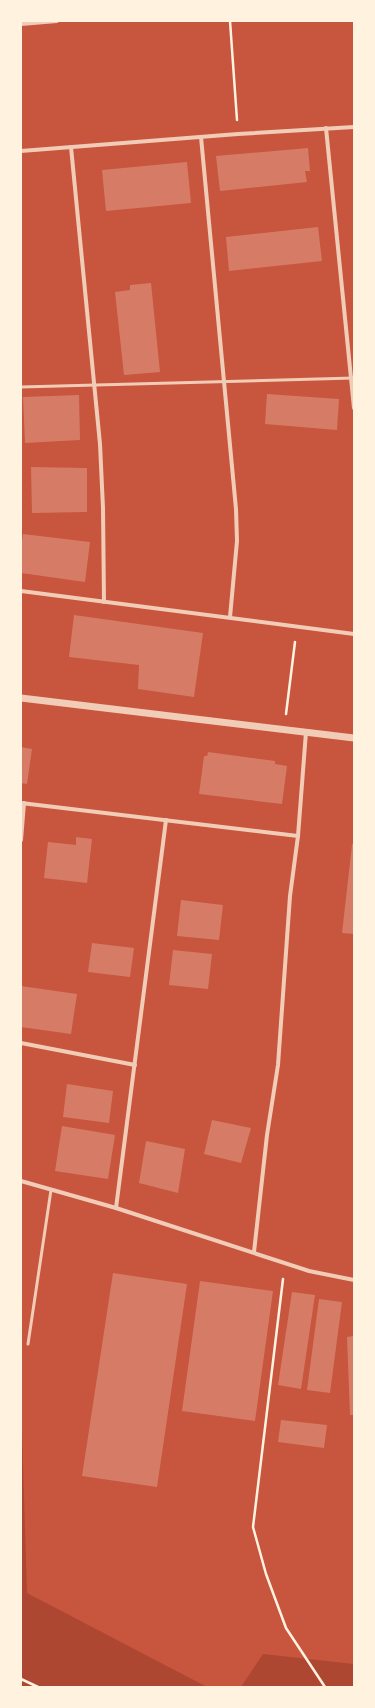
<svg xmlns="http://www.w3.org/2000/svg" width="375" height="1708" viewBox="0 0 375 1708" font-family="'Noto Serif',serif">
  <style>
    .green { fill: #ae4732 }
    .building { fill: #d67c66 }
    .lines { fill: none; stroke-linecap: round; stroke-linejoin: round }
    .path { stroke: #fff3e0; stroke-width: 2.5 }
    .service { stroke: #f1ccb7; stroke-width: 3 }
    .minor { stroke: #f1ccb7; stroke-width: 4 }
    .tertiary { stroke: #f1ccb7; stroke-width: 7 }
  </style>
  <rect width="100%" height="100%" fill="#c8553d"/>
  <g class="green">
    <polygon points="21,1400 27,1593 207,1687 21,1687"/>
    <polygon points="263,1654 354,1664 354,1687 241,1687"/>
  </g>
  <g class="building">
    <polygon points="308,148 310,171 305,171 307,182 220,191 216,156"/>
    <polygon points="187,162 191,203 106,211 102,170"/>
    <polygon points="318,227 322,261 229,271 226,237"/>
    <polygon points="151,283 160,372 124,375 115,292 130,290 130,285"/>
    <polygon points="267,394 339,399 337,430 265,424"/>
    <polygon points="79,395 80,440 25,443 23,397"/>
    <polygon points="31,467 87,468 87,512 32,513"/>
    <polygon points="23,534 90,542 85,582 21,573 21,541 22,541"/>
    <polygon points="74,615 203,633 194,697 138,689 139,665 69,657"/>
    <polygon points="21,747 32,749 27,784 21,783"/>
    <polygon points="208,752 275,761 275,764 287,766 282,804 199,794 204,756 207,756"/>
    <polygon points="76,837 92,839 87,883 44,878 48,842 76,845"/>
    <polygon points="354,840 354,934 342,933 352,845"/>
    <polygon points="181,900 223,905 219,940 177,936"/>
    <polygon points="92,943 134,948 130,977 88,972"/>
    <polygon points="173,950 212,954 208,989 169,985"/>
    <polygon points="21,986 77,994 71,1034 21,1027"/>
    <polygon points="67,1084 113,1091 109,1123 63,1117"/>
    <polygon points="212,1120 251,1128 241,1163 204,1154"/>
    <polygon points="62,1126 115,1135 108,1179 55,1171"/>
    <polygon points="146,1141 185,1149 178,1193 139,1183"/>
    <polygon points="113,1273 187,1284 157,1487 82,1476"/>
    <polygon points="200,1281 273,1291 255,1421 182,1411"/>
    <polygon points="292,1292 315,1295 301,1389 278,1385"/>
    <polygon points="319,1299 342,1302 330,1393 307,1390"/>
    <polygon points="354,1336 354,1415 350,1415 347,1337"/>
    <polygon points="281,1420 327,1425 324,1448 278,1442"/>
  </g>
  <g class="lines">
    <g class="path">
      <polyline points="230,21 237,120"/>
      <polyline points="286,714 295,642"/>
      <polyline points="283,1279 253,1527 266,1574 286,1628 325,1687"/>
      <polyline points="21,1679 38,1687"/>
    </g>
    <g class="service">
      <polyline points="21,387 354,378"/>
      <polyline points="28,1344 51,1190"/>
    </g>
    <g class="minor">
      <polyline points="21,24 57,21"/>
      <polyline points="326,128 354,408"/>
      <polyline points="201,137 236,509 237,541 230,617"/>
      <polyline points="71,147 100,444 103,508 104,602"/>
      <polyline points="21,151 238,134 354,127"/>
      <polyline points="21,591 354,634"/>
      <polyline points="21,803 298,836"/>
      <polyline points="21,840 24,803"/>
      <polyline points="21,1043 135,1065"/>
      <polyline points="21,1181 116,1208 309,1271 354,1280"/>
      <polyline points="116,1208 166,820"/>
      <polyline points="254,1252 267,1135 278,1065 290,896 298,836 306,732"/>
    </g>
    <polyline class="tertiary" points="21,698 354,738"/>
  </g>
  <rect width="375" height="1708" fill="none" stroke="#fff3e0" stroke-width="44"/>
</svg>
